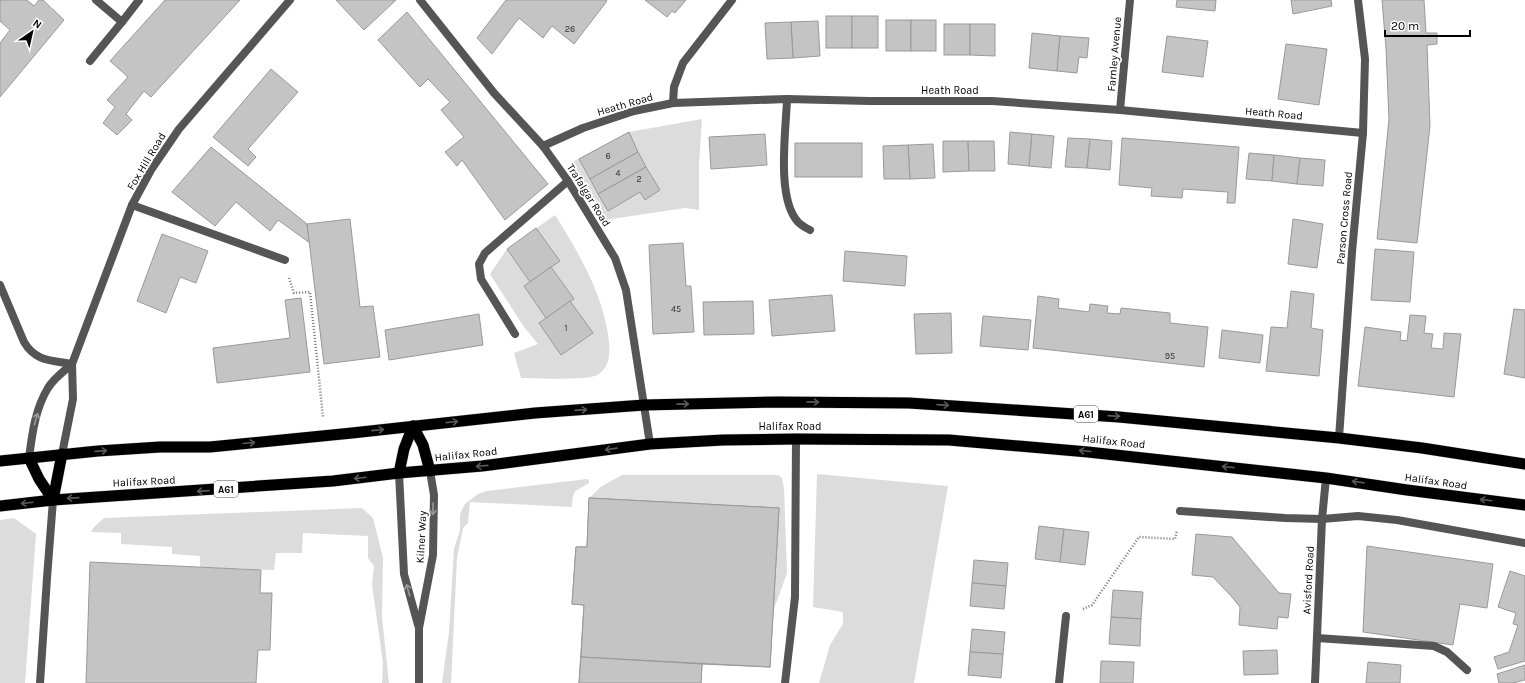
<svg xmlns="http://www.w3.org/2000/svg" width="1525" height="683" viewBox="0 0 1525 683" font-family="Karla,sans-serif">
  <style>
    .green { fill: #dcdcdc }
    .building { fill: #c4c4c4; stroke: #999 }
    .lines { fill: none; stroke-linecap: round; stroke-linejoin: round }
    .trunk-casing { stroke: #dbdbdb; stroke-width: 12 }
    .path { stroke: #777; stroke-width: 2.5; stroke-dasharray: 1 2; stroke-linecap: butt }
    .service { stroke: #555; stroke-width: 8 }
    .minor { stroke: #555; stroke-width: 8 }
    .tertiary { stroke: #555; stroke-width: 8 }
    .trunk { stroke: #000; stroke-width: 11 }
    .oneway { stroke: #595959 }
    .oneway2 { stroke: #999 }
    .labels { text-anchor: middle; stroke-width: 3.5; stroke-linejoin: round; paint-order: stroke }
    .number-label { font-size: 9px; fill: #313131 }
    .shield { fill: #fff; stroke: #4c4c4c; stroke-width: 1 }
    .shield-label { font-size: 10px; font-weight: bold; fill: #000 }
    .street-label { font-size: 11px; fill: #000; stroke: #fff }
  </style>
  <rect width="100%" height="100%" fill="#fff"/>
  <g class="green">
    <polygon points="702,119 699,165 699,210 685,208 605,220 572,162 629,132"/>
    <path d="M555,215C578,252 601,290 608,334C610,350 612,366 597,375C587,381 535,378 521,378L514,353L538,344L524,327L490,274L507,249Z"/>
    <polygon points="817,474 948,486 914,683 819,683 830,645 843,624 843,612 813,607"/>
    <polygon points="622,475 778,475 782,478 784,488 787,573 773,612 779,509 589,498 602,486"/>
    <path d="M587,479L589,480V483C575,492 573,488 572,507L470,502L468,523L463,528L457,558L451,683H442L449,632L454,549L460,530V514L465,504L478,494L487,491Z"/>
    <polygon points="362,508 373,518 383,558 382,617 389,683 382,683 383,663 372,585 374,566 368,558 368,536 303,533 302,553 276,553 274,570 200,567 200,556 172,554 172,547 121,544 121,533 91,532 94,527 104,518"/>
    <polygon points="14,518 36,534 25,683 0,683 0,520"/>
  </g>
  <g class="building">
    <polygon points="0,0 27,0 34,6 39,0 43,0 64,20 0,97 0,43 10,30 0,21"/>
    <polygon points="165,0 240,0 151,97 144,91 126,114 132,120 117,135 103,123 115,107 107,100 128,77 110,61"/>
    <polygon points="336,0 396,0 364,30"/>
    <polygon points="506,0 606,0 607,1 574,44 552,26 543,38 519,18 492,54 477,38"/>
    <polygon points="645,0 686,0 675,13 672,11 667,17"/>
    <polygon points="1177,0 1216,0 1215,11 1176,7"/>
    <polygon points="1291,0 1331,0 1332,6 1293,14"/>
    <polygon points="1382,0 1424,0 1426,33 1437,33 1437,44 1427,45 1430,126 1417,243 1377,239 1389,119 1386,48"/>
    <polygon points="407,12 548,184 505,220 462,160 457,166 445,152 464,137 441,110 450,102 428,79 420,87 378,40"/>
    <rect x="826" y="16" width="26" height="32"/>
    <rect x="852" y="16" width="26" height="32"/>
    <rect x="886" y="20" width="25" height="31"/>
    <rect x="911" y="20" width="25" height="31"/>
    <polygon points="818,21 820,56 793,58 791,22"/>
    <polygon points="791,22 793,58 767,59 765,23"/>
    <rect x="944" y="24" width="26" height="31"/>
    <polygon points="970,24 995,24 995,56 970,55"/>
    <polygon points="1032,33 1060,36 1057,71 1029,68"/>
    <polygon points="1060,36 1089,38 1087,58 1079,57 1077,73 1057,71"/>
    <polygon points="1167,36 1208,41 1203,77 1162,72"/>
    <polygon points="1286,44 1327,49 1319,105 1278,99"/>
    <polygon points="271,69 298,92 248,149 256,157 248,166 213,137"/>
    <polygon points="629,132 638,152 590,179 579,159"/>
    <polygon points="1010,132 1032,134 1029,166 1008,164"/>
    <polygon points="765,134 767,165 711,169 709,137"/>
    <polygon points="1032,134 1054,136 1051,168 1029,166"/>
    <polygon points="1068,138 1090,139 1087,168 1065,167"/>
    <polygon points="1122,138 1239,147 1235,203 1227,203 1228,192 1183,189 1182,198 1151,196 1152,188 1119,185"/>
    <polygon points="1090,139 1112,141 1110,170 1087,168"/>
    <polygon points="943,141 968,141 969,171 943,172"/>
    <polygon points="968,141 994,141 995,171 969,171"/>
    <rect x="795" y="143" width="67" height="34"/>
    <polygon points="933,144 935,178 910,179 908,145"/>
    <polygon points="908,145 910,179 884,179 883,146"/>
    <polygon points="211,147 307,224 310,243 278,220 270,231 236,202 215,226 172,192"/>
    <polygon points="638,152 646,167 598,194 590,179"/>
    <polygon points="1249,153 1274,155 1272,181 1246,179"/>
    <polygon points="1274,155 1300,158 1297,184 1272,181"/>
    <polygon points="1300,158 1325,160 1323,186 1297,184"/>
    <polygon points="646,167 660,190 645,200 640,192 608,211 598,194"/>
    <polygon points="350,219 360,307 373,306 380,357 324,364 307,224"/>
    <polygon points="1293,219 1323,224 1317,268 1288,264"/>
    <polygon points="536,228 560,261 530,282 507,249"/>
    <polygon points="162,234 208,251 196,283 180,277 166,313 137,301"/>
    <polygon points="683,243 686,286 691,286 694,332 653,334 649,245"/>
    <polygon points="1375,249 1414,252 1410,302 1371,300"/>
    <polygon points="845,251 907,256 905,286 843,281"/>
    <polygon points="551,267 574,299 546,318 524,286"/>
    <polygon points="1291,291 1314,294 1311,328 1323,330 1319,376 1266,371 1271,327 1287,328"/>
    <polygon points="832,295 835,331 772,336 769,300"/>
    <polygon points="1038,296 1059,299 1058,308 1089,312 1090,304 1108,306 1107,313 1120,314 1121,308 1170,313 1170,323 1208,327 1204,367 1033,348"/>
    <polygon points="301,298 310,372 217,383 213,348 290,338 285,300"/>
    <polygon points="570,301 593,333 561,355 539,323"/>
    <polygon points="753,301 754,334 704,335 703,302"/>
    <polygon points="1514,309 1525,310 1525,378 1504,374"/>
    <polygon points="951,313 952,353 916,354 914,314"/>
    <polygon points="479,314 483,345 389,360 385,330"/>
    <polygon points="1410,315 1426,316 1424,333 1433,334 1431,348 1443,349 1444,333 1461,334 1454,397 1358,386 1365,327 1401,332 1400,340 1407,341"/>
    <polygon points="983,316 1031,320 1028,350 980,346"/>
    <polygon points="1222,330 1263,335 1260,363 1219,358"/>
    <polygon points="589,498 779,508 770,667 702,664 701,683 579,683 584,605 572,604 576,547 587,547"/>
    <polygon points="589,498 779,508 770,667 581,657 584,605 572,604 576,547 587,547"/>
    <polygon points="1039,526 1064,529 1060,562 1035,559"/>
    <polygon points="1064,529 1089,532 1085,565 1060,562"/>
    <polygon points="1196,534 1232,537 1279,593 1291,594 1288,618 1278,617 1277,629 1239,625 1240,607 1232,597 1213,577 1192,575"/>
    <polygon points="1367,546 1493,564 1487,608 1460,604 1453,645 1363,632"/>
    <polygon points="974,560 1008,563 1006,586 972,583"/>
    <polygon points="90,562 261,570 260,593 272,593 270,650 258,650 256,683 86,683"/>
    <polygon points="1510,571 1525,576 1525,661 1498,669 1494,657 1509,652 1518,625 1513,624 1516,613 1498,607"/>
    <polygon points="972,583 1006,586 1004,609 970,606"/>
    <polygon points="1113,590 1143,592 1141,619 1111,617"/>
    <polygon points="1111,617 1141,619 1140,646 1109,644"/>
    <polygon points="972,629 1005,632 1003,654 970,652"/>
    <polygon points="1277,650 1278,674 1244,675 1243,651"/>
    <polygon points="970,652 1003,654 1001,678 968,675"/>
    <polygon points="581,657 702,664 701,683 579,683"/>
    <polygon points="1101,661 1134,662 1133,683 1100,683"/>
    <polygon points="1368,662 1401,665 1400,683 1366,683"/>
    <polygon points="1525,665 1525,680 1513,683 1499,683 1497,674"/>
  </g>
  <g class="lines">
    <g class="trunk-casing">
      <g id="trunk">
        <polyline points="413,426 423,445 430,471"/>
        <polyline points="29,458 39,479 53,500"/>
        <polyline points="0,461 98,451 160,447 210,447 352,433 535,413 644,405 778,402 909,403 1119,417 1339,438 1422,448 1525,464"/>
        <polyline points="399,473 404,449 413,426"/>
        <polyline points="53,500 62,454"/>
        <polyline points="0,506 53,500 333,481 399,473 482,466 650,444 723,440 796,439 949,440 1088,452 1326,478 1407,490 1525,505"/>
      </g>
    </g>
    <g class="path">
      <polyline points="289,278 294,293 310,292 323,417"/>
      <polyline points="1083,609 1092,605 1139,537 1175,539 1177,530"/>
    </g>
    <g class="service">
      <path d="M787,99C786,131 776,198 798,222C801,225 806,228 810,230"/>
      <polyline points="132,205 285,260"/>
      <path d="M0,285L24,342C36,362 51,360 72,364"/>
      <polyline points="515,334 481,279 479,264 485,253 568,181"/>
      <polyline points="1180,511 1285,518 1322,519 1358,516 1397,520 1525,543"/>
      <polyline points="1317,638 1434,646 1447,652 1467,670"/>
      <polyline points="40,683 47,578 53,500"/>
      <polyline points="785,683 795,597 796,439"/>
    </g>
    <g class="minor">
      <polyline points="96,0 122,22 139,0"/>
      <polyline points="420,0 494,93 543,146 568,181 615,258 626,290 650,444"/>
      <polyline points="90,61 122,22"/>
      <polyline points="673,103 674,87 683,63 732,0"/>
      <polyline points="1120,110 1130,0"/>
      <polyline points="543,146 583,128 634,111 673,103 787,99 869,101 992,101 1120,110 1363,133"/>
      <polyline points="1339,438 1352,252 1363,133 1365,59 1358,0"/>
      <polyline points="399,473 404,574 418,625"/>
      <polyline points="419,683 419,628 433,555 434,495 430,471"/>
      <polyline points="1059,683 1066,616"/>
      <polyline points="1315,683 1322,519 1326,478"/>
    </g>
    <g class="tertiary">
      <polyline points="62,454 73,399 72,364 132,205 151,170 179,129 290,0"/>
      <path d="M29,458C32,435 35,409 48,388C53,379 64,371 72,364"/>
    </g>
    <use href="#trunk" class="trunk"/>
  </g>
  <defs><path id="oneway-shaft" d="M-6 0H5M1.5-3L5.5 0L1.5 3" fill="none" stroke-width="1.6" stroke-linecap="round" stroke-linejoin="round"/></defs>
  <g class="oneway">
    <use href="#oneway-shaft" transform="translate(813 402) rotate(1)"/>
    <use href="#oneway-shaft" transform="translate(683 404) rotate(-1)"/>
    <use href="#oneway-shaft" transform="translate(943 405) rotate(4)"/>
    <use href="#oneway-shaft" transform="translate(581 410) rotate(-4)"/>
    <use href="#oneway-shaft" transform="translate(1114 416) rotate(4)"/>
    <use href="#oneway-shaft" transform="translate(452 422) rotate(-6)"/>
    <use href="#oneway-shaft" transform="translate(378 430) rotate(-6)"/>
    <use href="#oneway-shaft" transform="translate(249 443) rotate(-5)"/>
    <use href="#oneway-shaft" transform="translate(611 449) rotate(172)"/>
    <use href="#oneway-shaft" transform="translate(101 451) rotate(-4)"/>
    <use href="#oneway-shaft" transform="translate(1085 451) rotate(-175)"/>
    <use href="#oneway-shaft" transform="translate(482 466) rotate(174)"/>
    <use href="#oneway-shaft" transform="translate(1228 467) rotate(-174)"/>
    <use href="#oneway-shaft" transform="translate(360 478) rotate(173)"/>
    <use href="#oneway-shaft" transform="translate(1358 482) rotate(-172)"/>
    <use href="#oneway-shaft" transform="translate(203 491) rotate(176)"/>
    <use href="#oneway-shaft" transform="translate(73 498) rotate(176)"/>
    <use href="#oneway-shaft" transform="translate(1486 500) rotate(-173)"/>
    <use href="#oneway-shaft" transform="translate(27 503) rotate(173)"/>
  </g>
  <g class="oneway2">
    <use href="#oneway-shaft" transform="translate(36 419) rotate(-74)"/>
    <use href="#oneway-shaft" transform="translate(433 509) rotate(91)"/>
    <use href="#oneway-shaft" transform="translate(408 590) rotate(-106)"/>
  </g>
  <g class="labels">
    <g class="number-label">
      <text x="570" y="32">26</text>
      <text x="608" y="159">6</text>
      <text x="618" y="176">4</text>
      <text x="639" y="182">2</text>
      <text x="676" y="312">45</text>
      <text x="566" y="331">1</text>
      <text x="1170" y="359">95</text>
    </g>
    <g class="shield">
      <rect x="1074" y="406" width="24" height="16" rx="3"/>
      <rect x="214" y="481" width="24" height="16" rx="3"/>
    </g>
    <g class="shield-label">
      <text x="1086" y="418">A61</text>
      <text x="226" y="493">A61</text>
    </g>
    <g class="street-label">
      <text transform="translate(1114 54) rotate(-85)" y="4">Farnley Avenue</text>
      <text x="950" y="94">Heath Road</text>
      <text transform="translate(625 104) rotate(-16)" y="4">Heath Road</text>
      <text transform="translate(1274 113) rotate(5)" y="4">Heath Road</text>
      <text transform="translate(146 161) rotate(-59)" y="4">Fox Hill Road</text>
      <text transform="translate(589 195) rotate(58)" y="4">Trafalgar Road</text>
      <text transform="translate(1344 218) rotate(-85)" y="4">Parson Cross Road</text>
      <text x="790" y="430">Halifax Road</text>
      <text transform="translate(1114 441) rotate(6)" y="4">Halifax Road</text>
      <text transform="translate(466 454) rotate(-6)" y="4">Halifax Road</text>
      <text transform="translate(144 481) rotate(-3)" y="4">Halifax Road</text>
      <text transform="translate(1436 481) rotate(8)" y="4">Halifax Road</text>
      <text transform="translate(421 537) rotate(-87)" y="4">Kilner Way</text>
      <text transform="translate(1308 580) rotate(-87)" y="4">Avisford Road</text>
    </g>
  </g>
  <g transform="translate(32 32) rotate(34)" stroke="#ffffff" stroke-width="3" paint-order="stroke">
  <path d="M0-3L7 15L0 10L-7 15Z" fill="#000000"/>
  <text y="-6" font-size="11" font-weight="bold" text-anchor="middle" fill="#000000">N</text>
  </g>
  <path d="M1385 30v6h85v-6" fill="none" stroke="#000000" stroke-width="2"/>
  <text x="1391" y="30" font-size="12" fill="#000000" stroke="#ffffff" stroke-width="3" paint-order="stroke">20 m</text>
</svg>
